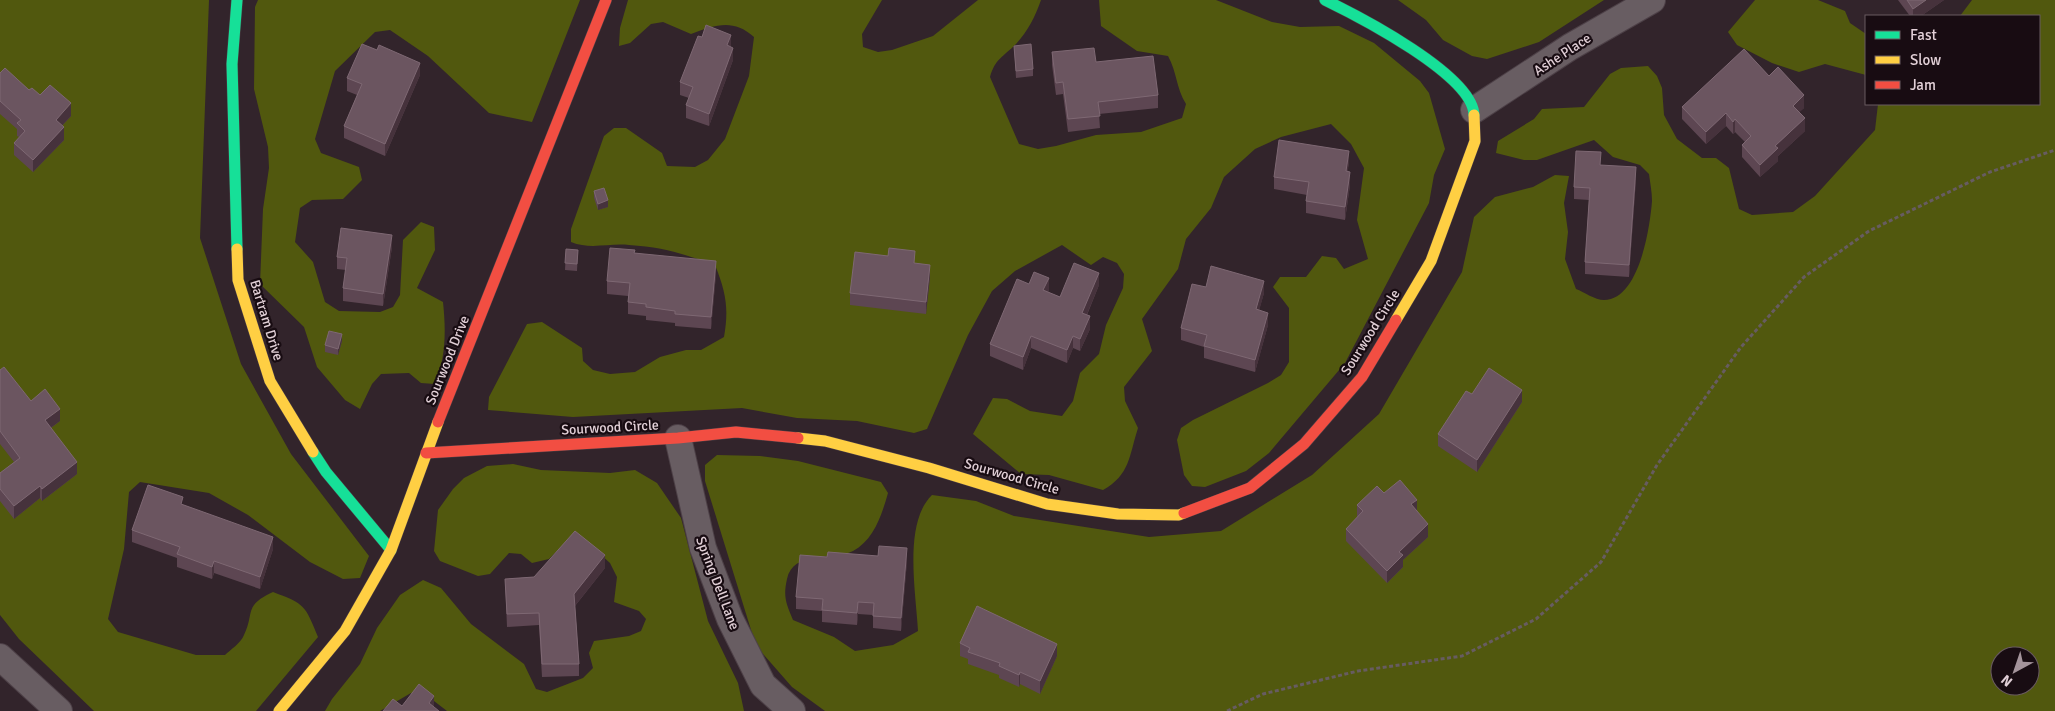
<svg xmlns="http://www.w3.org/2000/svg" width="2055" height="711" viewBox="0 0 2055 711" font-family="Signika,sans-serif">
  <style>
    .forest { fill: #51580e; fill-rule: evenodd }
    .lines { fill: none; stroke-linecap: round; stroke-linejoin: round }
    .street-casing { stroke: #4d4047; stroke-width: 28 }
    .fast-casing { stroke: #4d4047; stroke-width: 12 }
    .slow-casing { stroke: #4d4047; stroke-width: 12 }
    .jam-casing { stroke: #4d4047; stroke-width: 12 }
    .path { stroke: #675c61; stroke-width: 3; stroke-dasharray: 4 2.5; stroke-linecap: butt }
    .street { stroke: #685d62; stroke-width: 26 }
    .fast { stroke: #16e098; stroke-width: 11 }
    .slow { stroke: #ffcf43; stroke-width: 11 }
    .jam { stroke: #f24e42; stroke-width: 11 }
    .wall { fill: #5d4652 }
    .shaded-wall { fill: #46323c }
    .building { fill: #6b5560; stroke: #7e6873 }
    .labels { text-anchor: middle; stroke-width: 4.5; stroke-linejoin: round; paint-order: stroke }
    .street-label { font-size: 14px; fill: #e2d0d7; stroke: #180c12 }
  </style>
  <rect width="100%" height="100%" fill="#32242b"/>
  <g class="forest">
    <path d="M0,0H209L200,238L241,364L291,454L369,556L360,578L343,579L310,562L248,515L209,493L140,482L129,492L124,549L108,619L118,632L196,655H225C230,650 241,643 244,635C255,612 243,606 273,592C305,604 305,605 318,637L256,711H94L19,639L0,615Z"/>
    <path d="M258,0H580L532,122L489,113L428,56L390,30L375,32L335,71L315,139L321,153L359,167L362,180L343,199L312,200L300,208L295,242L313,262L325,302L339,311L380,312L393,307L400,295L403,240L421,222L434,227L435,250L417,288L443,302C446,330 446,358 435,384L421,383L409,373L381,374L372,384L360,409L345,400L317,367L304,327L260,284L263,209L269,168L268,147L254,89L255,7Z"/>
    <path d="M628,0H882L862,34L863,47L878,52L892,50L933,36L978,0H1041C1035,17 1028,31 1016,44C1003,57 995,59 990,77L1019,144L1038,149L1056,146L1096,135L1141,132L1182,118L1186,104C1176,88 1177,72 1168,56L1137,51L1101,26L1099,0H1216L1272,22L1300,27L1339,26L1374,43L1420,81L1429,93L1445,149L1434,175L1429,203L1345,363L1269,453L1246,471L1205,487L1192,486L1184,475L1177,440L1181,428L1193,420L1268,383L1281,375L1289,362V308L1273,287L1280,277H1306L1322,256L1336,258L1344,269L1368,259L1357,220L1364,168L1351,144L1331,124L1281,137L1255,149L1224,177L1211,208L1186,239L1178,269L1142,319L1152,351L1124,387L1125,401L1138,428C1129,456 1130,475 1103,490L1049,475L1021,474L973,434L993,398L1007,399L1030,411L1062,416L1073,401L1080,373L1099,354L1106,325L1123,288L1124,274L1117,263L1103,257L1091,265L1062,245L1015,271L992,291L968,335L927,429L914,433L857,421L797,418L742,408L573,417L488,410L489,397L527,324L542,322L582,348L583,361L593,370L610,374L635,372L660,357L686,350H701L724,337C729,309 726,292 715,265C684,254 663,247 629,245C609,243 590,250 571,242V229L604,136L614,128H626L662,153L667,166L695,167L708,160L725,139L749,76L754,37C733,18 715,25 691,34L663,22L651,24L630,43L619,46L620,28Z"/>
    <polygon points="1398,0 1604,0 1539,42 1487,59 1472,56 1443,40 1426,20"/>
    <polygon points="1755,0 1818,0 1845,11 1850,23 1866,34 1866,75 1825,64 1799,72 1772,63 1737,45 1728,32"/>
    <path d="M1972,0H2055V711H825L792,687L756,646L705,481V465L717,455L760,456L798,461L881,482L888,493C882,514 874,540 853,551C832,561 793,550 787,579C783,597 786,603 793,620L834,637L855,651L893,645L918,631C916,593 903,523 932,495L976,501L1014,516L1149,537L1221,531L1312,475L1379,414L1462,272L1474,217L1495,197L1533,187L1555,175L1569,176L1564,203L1568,232L1565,259L1576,289C1584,292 1595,300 1604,300C1639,300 1650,228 1652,201C1652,192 1650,182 1649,174L1640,165L1613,157L1594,140L1537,160H1524L1496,153L1498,141L1534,119L1542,109L1584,107L1610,74L1621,68L1648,66L1657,76L1662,88L1664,115L1677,139L1702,158H1716L1729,168L1739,209L1752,215L1793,212L1815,196L1875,130L1878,104H2039V16H1960ZM2000,656H2030V686H2000Z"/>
    <polygon points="513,464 541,470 610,473 635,470 657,483 681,518 708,621 738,683 744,711 447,711 434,701 411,693 380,711 325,711 332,699 360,664 377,628 400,595 423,580 441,588 471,624 524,664 536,689 547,692 583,678 593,668 589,653 594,641 629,636 641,631 646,619 639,611 614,602 617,577 610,563 580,536 567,541 549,559 532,563 521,554 509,553 490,574 478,576 440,561 434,551 438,510 453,489 464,478 487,466"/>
  </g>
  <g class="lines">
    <g class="street-casing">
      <g id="street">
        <polyline points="1474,110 1570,47 1652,0"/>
        <polyline points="678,438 703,548 730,619 763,685 792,711"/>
        <polyline points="0,657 59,711"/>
      </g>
    </g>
    <g class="fast-casing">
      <g id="fast">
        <polyline points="237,0 232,64 237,249"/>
        <path d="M1325,0C1358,16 1473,75 1474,115"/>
        <polyline points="313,452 326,472 391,550"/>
      </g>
    </g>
    <g class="slow-casing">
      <g id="slow">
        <polyline points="237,249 238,280 270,381 313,452"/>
        <polyline points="1396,320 1431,261 1475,141 1474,115"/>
        <polyline points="798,438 825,441 929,468 1047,504 1118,514 1179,515 1184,513"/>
        <polyline points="279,711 345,631 391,550 438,422"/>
      </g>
    </g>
    <g class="jam-casing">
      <g id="jam">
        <polyline points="438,422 606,0"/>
        <polyline points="426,453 678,438 736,432 798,438"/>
        <polyline points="1184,513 1250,488 1304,444 1362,377 1396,320"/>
      </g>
    </g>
    <polyline class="path" points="1227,711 1263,694 1358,671 1462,656 1536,619 1601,562 1657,465 1741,347 1804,277 1869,231 1990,172 2055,150"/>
    <use href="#street" class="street"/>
    <use href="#fast" class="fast"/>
    <use href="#slow" class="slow"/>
    <use href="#jam" class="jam"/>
  </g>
  <g class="wall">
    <polygon points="1898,0 1944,0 1921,16 1910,16"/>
    <polygon points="1014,46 1033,69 1033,76 1016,78"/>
    <polygon points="731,47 733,60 709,126 686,118 686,105 689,98 680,95 680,82"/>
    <polygon points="1052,52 1096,62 1158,95 1158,108 1099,114 1100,128 1068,132 1063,94 1056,95 1052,65"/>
    <polygon points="0,73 71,116 62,126 64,140 33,172 14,155 14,143 19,137 17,136 17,129 0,114"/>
    <polygon points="420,75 385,156 344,138 344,126 357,95 347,91 347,78"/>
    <polygon points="1769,76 1804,108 1799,112 1805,131 1778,156 1778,161 1760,177 1742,157 1742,145 1745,142 1735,132 1733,134 1726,126 1706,144 1682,119 1682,107"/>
    <polygon points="1349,163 1347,172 1350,185 1345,220 1306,213 1306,201 1307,195 1274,189 1274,177"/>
    <polygon points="1601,165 1636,179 1629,277 1585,274 1585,262 1589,200 1574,199 1574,187"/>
    <polygon points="594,191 608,207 598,210 594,198"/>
    <polygon points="392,247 383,306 343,301 343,288 346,270 337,269 337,257"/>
    <polygon points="566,249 578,250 577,271 565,270"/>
    <polygon points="635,253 716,274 711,329 675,326 675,323 646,320 646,316 628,314 628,296 607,294 607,281"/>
    <polygon points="915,263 930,277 926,314 850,305 850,293"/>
    <polygon points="1029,284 1049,290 1048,292 1060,297 1099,285 1087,315 1090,329 1080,351 1073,348 1067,363 1031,348 1023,370 990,356 990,344"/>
    <polygon points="1206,287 1264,293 1259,310 1268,325 1255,372 1204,358 1204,347 1181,340 1181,328"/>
    <polygon points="342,341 338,355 325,352 325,345"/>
    <polygon points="0,370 31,401 60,421 51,428 77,474 42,501 40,498 14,519 0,501 0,473 14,462 0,444"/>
    <polygon points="1472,394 1522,402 1477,472 1438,446 1438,434"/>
    <polygon points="1384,493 1417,510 1428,537 1403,560 1403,567 1387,583 1346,541 1346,529 1357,517 1357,505"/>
    <polygon points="183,505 273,549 260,589 214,573 212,579 177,567 177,558 132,542 132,530"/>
    <polygon points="827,557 907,561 901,631 873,628 873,615 858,614 857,625 822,622 822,611 796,609 796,597"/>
    <polygon points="605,568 575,606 579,664 579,676 542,677 539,625 507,627 505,579 534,577"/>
    <polygon points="960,643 1057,656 1040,694 1020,684 1019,687 999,678 999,675 968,664 968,659 960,656"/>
  </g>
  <g class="shaded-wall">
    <polygon points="1926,0 1944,0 1921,16 1913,16 1913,9"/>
    <polygon points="731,35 731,47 727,45"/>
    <polygon points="733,48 733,60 709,126 709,114"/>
    <polygon points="420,63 420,75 385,156 385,144"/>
    <polygon points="1804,95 1804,108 1793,118 1793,106"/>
    <polygon points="71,103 71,116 56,132 56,120"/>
    <polygon points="1726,113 1726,126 1706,144 1706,132"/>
    <polygon points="1805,118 1805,131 1778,156 1778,161 1760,177 1760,165 1775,146"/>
    <polygon points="1735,119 1735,132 1733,134 1733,122"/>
    <polygon points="64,127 64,140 33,172 33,160"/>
    <polygon points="1349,151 1349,163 1346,184 1346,171"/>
    <polygon points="1636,167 1636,179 1629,277 1629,265"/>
    <polygon points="1350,172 1350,185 1345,220 1345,207"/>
    <polygon points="608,200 608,207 598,210 598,204"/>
    <polygon points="392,235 392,247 383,306 383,294"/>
    <polygon points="716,261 716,274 711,329 711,317"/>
    <polygon points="930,265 930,277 926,314 926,302"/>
    <polygon points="1099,273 1099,285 1082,326 1082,313"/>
    <polygon points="1049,278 1049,290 1043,303 1043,290"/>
    <polygon points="1264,281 1264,293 1256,322 1256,309"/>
    <polygon points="1268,313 1268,325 1255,372 1255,360"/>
    <polygon points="1090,316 1090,329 1080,351 1080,339"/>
    <polygon points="342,334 342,341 338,355 338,349"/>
    <polygon points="1031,336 1031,348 1023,370 1023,357"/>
    <polygon points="1073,336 1073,348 1067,363 1067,350"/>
    <polygon points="1522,390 1522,402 1477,472 1477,460"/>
    <polygon points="60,409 60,421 45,432 45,420"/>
    <polygon points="77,462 77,474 42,501 42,489"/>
    <polygon points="40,486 40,498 14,519 14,506"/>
    <polygon points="1417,500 1417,512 1411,504"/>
    <polygon points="1428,524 1428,537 1403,560 1403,567 1387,583 1387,571 1399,552"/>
    <polygon points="273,537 273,549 260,589 260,577"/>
    <polygon points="907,548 907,561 901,631 901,618"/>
    <polygon points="605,555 605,568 574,607 574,594"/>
    <polygon points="214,561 214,573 212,579 212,567"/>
    <polygon points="858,602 858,614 857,625 857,613"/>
    <polygon points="1057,644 1057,656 1040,694 1040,681"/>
    <polygon points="1020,672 1020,684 1019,687 1019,675"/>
    <polygon points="434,696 434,709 429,703"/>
  </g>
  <g class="building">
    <polygon points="1907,0 1926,0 1913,9"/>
    <polygon points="706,25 731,35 727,45 733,48 709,114 686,105 693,87 680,82 698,36 702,37"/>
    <polygon points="362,44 377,50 379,45 420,63 385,144 344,126 362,84 347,78"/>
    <polygon points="1031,44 1033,69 1016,71 1014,46"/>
    <polygon points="1094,48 1096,62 1153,56 1158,95 1098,102 1100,116 1068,119 1063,82 1056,83 1052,52"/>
    <polygon points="1744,49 1769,76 1778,67 1804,95 1793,106 1805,118 1775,146 1778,148 1760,165 1742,145 1751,136 1735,119 1733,122 1726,113 1706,132 1682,107"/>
    <polygon points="5,68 29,90 32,88 40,95 50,85 71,103 56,120 64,127 33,160 14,143 25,131 17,123 21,120 0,101 0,73"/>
    <polygon points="1279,140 1349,151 1346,171 1350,172 1345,207 1306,201 1309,182 1274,177"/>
    <polygon points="1576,151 1601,152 1600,165 1636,167 1629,265 1585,262 1590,188 1574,187"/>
    <polygon points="604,188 608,200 598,204 594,191"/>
    <polygon points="341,228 392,235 383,294 343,288 347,258 337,257"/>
    <polygon points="610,248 635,250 634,253 716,261 711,317 675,314 675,311 646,307 646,304 628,302 630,283 607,281"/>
    <polygon points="889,248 915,251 914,263 930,265 926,302 850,293 855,252 888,256"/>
    <polygon points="566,249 578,250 577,264 565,263"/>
    <polygon points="1074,263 1099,273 1082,313 1090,316 1080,339 1073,336 1067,350 1031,336 1023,357 990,344 1017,279 1029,284 1034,272 1049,278 1043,290 1060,297"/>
    <polygon points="1211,266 1264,281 1256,309 1268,313 1255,360 1204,346 1207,335 1181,328 1192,284 1206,287"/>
    <polygon points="329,331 342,334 338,349 325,345"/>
    <polygon points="4,367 31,401 45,389 60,409 45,420 77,462 42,489 40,486 14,506 0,489 0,473 20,458 0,431 0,370"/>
    <polygon points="1489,368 1522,390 1477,460 1438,434 1466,391 1472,394"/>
    <polygon points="1400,480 1417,500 1411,504 1428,524 1399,552 1403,555 1387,571 1346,529 1363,511 1357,505 1377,486 1384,493"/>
    <polygon points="148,485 183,497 181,504 273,537 260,577 214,561 212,567 177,554 180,547 132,530"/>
    <polygon points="575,531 605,555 574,594 579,664 542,664 539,613 507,614 505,579 534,577"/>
    <polygon points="879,546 907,548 901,618 873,616 874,603 858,602 857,613 822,610 823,599 796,597 800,555 827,557 828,552 878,556"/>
    <polygon points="977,606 1057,644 1040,681 1020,672 1019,675 999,666 1000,663 968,652 970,648 960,643"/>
    <polygon points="419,684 434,696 429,703 439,711 383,711 393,699 402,706"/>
  </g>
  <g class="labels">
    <g class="street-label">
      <text transform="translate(1562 54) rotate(-33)" y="5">Ashe Place</text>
      <text transform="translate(267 320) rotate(73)" y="5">Bartram Drive</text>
      <text transform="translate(1370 332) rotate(-58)" y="5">Sourwood Circle</text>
      <text transform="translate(447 360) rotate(-68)" y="5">Sourwood Drive</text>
      <text transform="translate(610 427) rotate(-3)" y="5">Sourwood Circle</text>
      <text transform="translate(1012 476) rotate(16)" y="5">Sourwood Circle</text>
      <text transform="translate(718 583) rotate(69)" y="5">Spring Dell Lane</text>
    </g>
  </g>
  <rect x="1865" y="15" width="175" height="90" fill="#180c12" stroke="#695a61"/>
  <rect x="1875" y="31" width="25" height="8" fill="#16e098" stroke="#695a61"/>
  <text x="1910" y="40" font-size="15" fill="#e2d0d7">Fast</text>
  <rect x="1875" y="56" width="25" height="8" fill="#ffcf43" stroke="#695a61"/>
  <text x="1910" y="65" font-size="15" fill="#e2d0d7">Slow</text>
  <rect x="1875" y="81" width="25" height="8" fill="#f24e42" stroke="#695a61"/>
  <text x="1910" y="90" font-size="15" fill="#e2d0d7">Jam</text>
  <g transform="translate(2015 671) rotate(220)"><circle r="24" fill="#180c12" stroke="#695a61"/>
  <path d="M0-4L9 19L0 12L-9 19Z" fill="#a4949b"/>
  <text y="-8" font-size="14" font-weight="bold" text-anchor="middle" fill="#e2d0d7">N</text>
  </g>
</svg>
